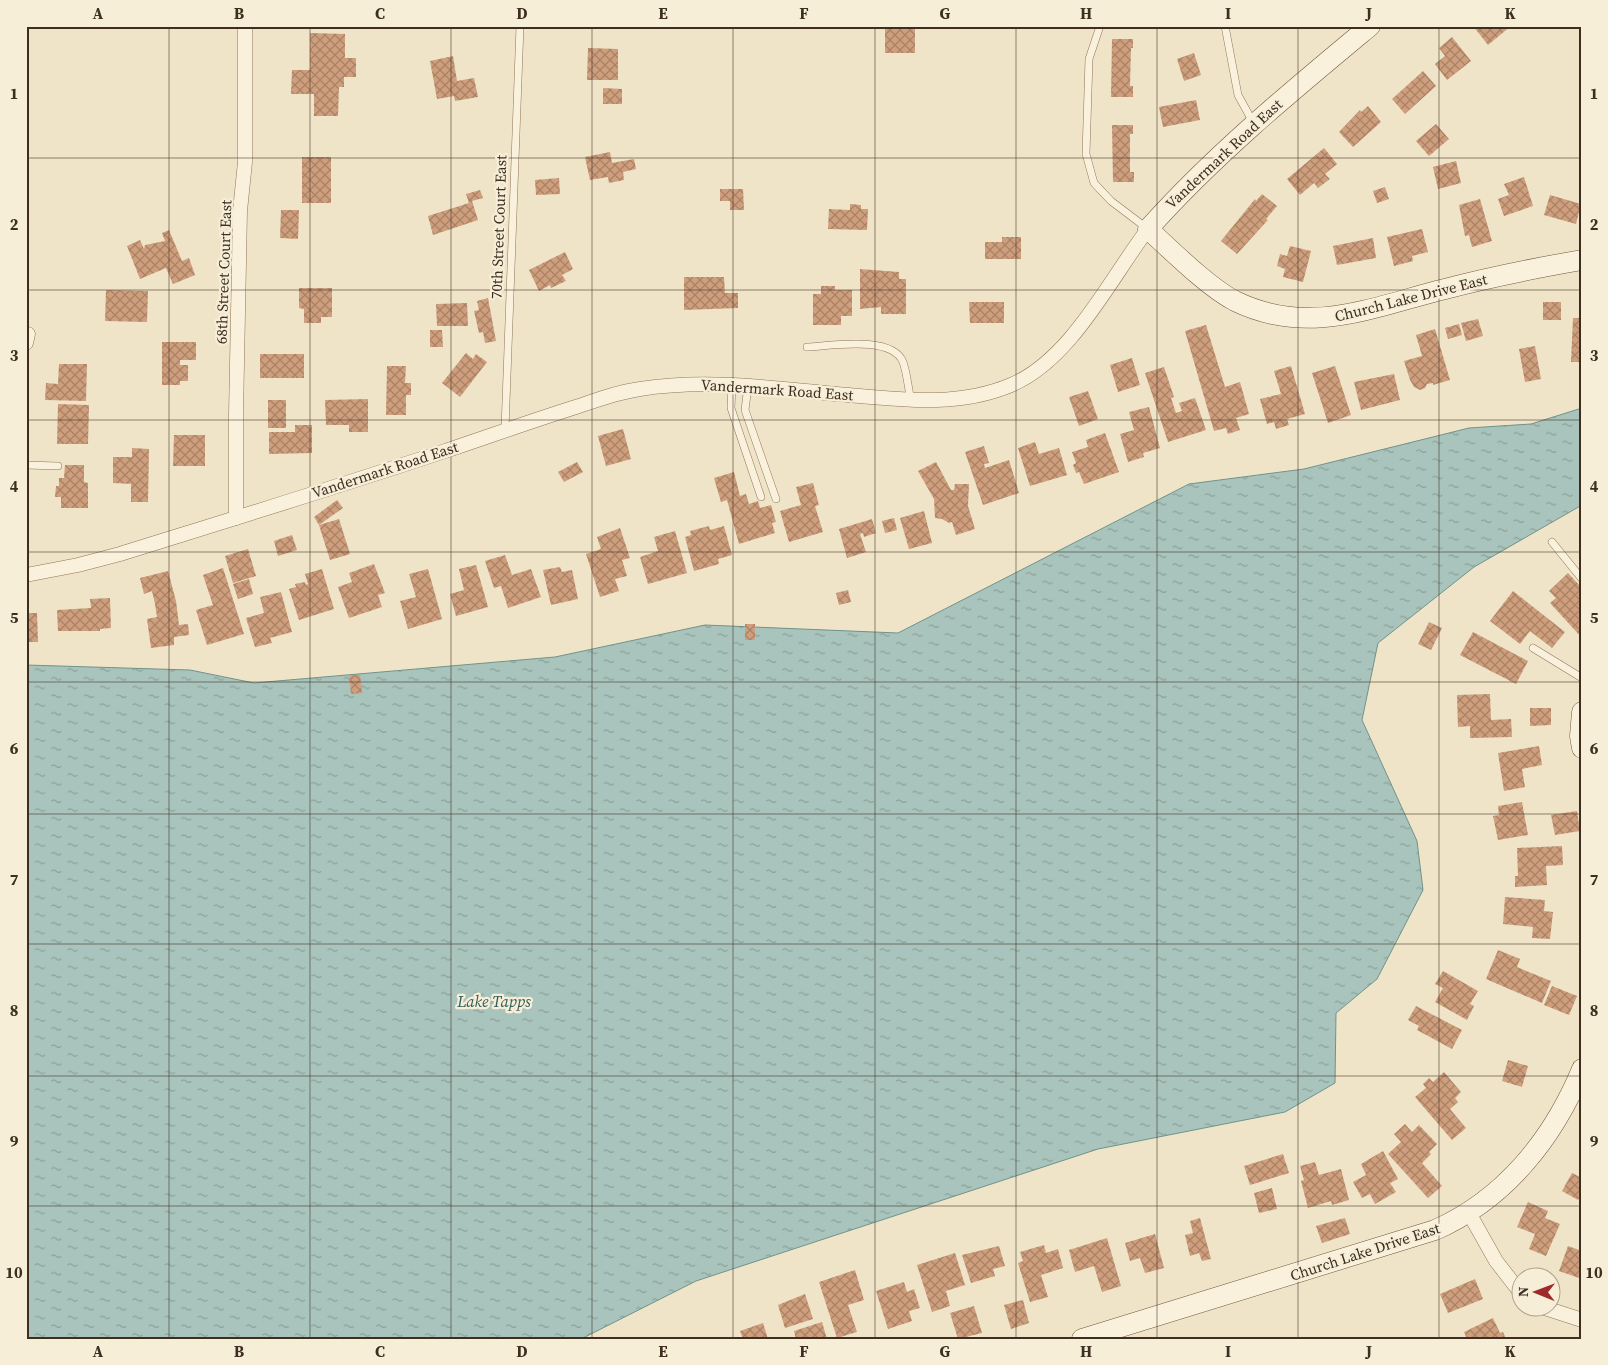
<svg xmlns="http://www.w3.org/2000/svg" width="1608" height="1365" viewBox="0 0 1608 1365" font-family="'Source Serif 4',serif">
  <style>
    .water { fill: url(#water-ripples); stroke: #6f938a }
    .building { fill: url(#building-cross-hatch) }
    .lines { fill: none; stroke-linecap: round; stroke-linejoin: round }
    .lane-casing { stroke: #8d765c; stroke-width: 8 }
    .street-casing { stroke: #8d765c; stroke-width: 15 }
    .secondary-casing { stroke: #6f573f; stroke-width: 21 }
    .lane { stroke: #faf1dc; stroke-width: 7 }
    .street { stroke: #faf1dc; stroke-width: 14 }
    .secondary { stroke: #faf1dc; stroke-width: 20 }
    .grid { fill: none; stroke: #3d2e20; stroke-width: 1; stroke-opacity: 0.55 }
    .labels { text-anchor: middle; stroke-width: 4.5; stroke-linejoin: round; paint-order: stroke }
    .street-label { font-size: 15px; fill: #3d2e20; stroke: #f7eed8 }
    .water-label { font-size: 16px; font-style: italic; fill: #2f5d5a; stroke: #f7eed8 }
    .neatline { fill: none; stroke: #3d2e20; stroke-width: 2 }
    .grid-label { font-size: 16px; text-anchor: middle; font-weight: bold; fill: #3d2e20 }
  </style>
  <defs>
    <pattern id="water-ripples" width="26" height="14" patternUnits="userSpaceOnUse" patternTransform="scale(1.25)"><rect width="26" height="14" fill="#a9c4bc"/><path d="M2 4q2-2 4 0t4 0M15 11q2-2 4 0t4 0" fill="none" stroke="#8ba098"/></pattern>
    <pattern id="building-cross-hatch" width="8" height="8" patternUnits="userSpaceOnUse" patternTransform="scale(1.25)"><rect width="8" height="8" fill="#cf9f7d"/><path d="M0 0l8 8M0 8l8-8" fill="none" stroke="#a98266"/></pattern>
  </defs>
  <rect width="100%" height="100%" fill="#f0e4c8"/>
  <polygon class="water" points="1582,408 1582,505 1474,567 1378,643 1362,720 1417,841 1423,890 1377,979 1336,1013 1335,1083 1285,1112 1098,1149 696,1281 581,1339 26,1339 26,665 190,670 254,683 555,657 705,625 898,633 1189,484 1304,469 1469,428 1531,424"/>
  <g class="building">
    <rect x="885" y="26" width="30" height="27"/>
    <polygon points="1473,26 1511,26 1488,45"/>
    <polygon points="310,33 345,34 345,58 356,58 356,77 344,77 344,87 339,87 338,116 314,116 314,94 291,94 292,70 310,70"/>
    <polygon points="1452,37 1471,61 1447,80 1435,64 1445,56 1439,48"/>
    <polygon points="1112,39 1133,39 1133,48 1131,48 1130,86 1133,86 1133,97 1111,97"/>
    <polygon points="588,48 618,49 618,80 587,80"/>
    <polygon points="1194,53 1201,75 1184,81 1177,59"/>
    <polygon points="453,56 457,81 474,78 478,97 455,101 454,96 437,99 430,61"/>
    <polygon points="1423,71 1436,86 1405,114 1392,99"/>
    <polygon points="603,88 622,89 622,104 603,104"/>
    <polygon points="1196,100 1200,120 1163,127 1159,107"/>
    <polygon points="1368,106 1381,122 1353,147 1339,132 1360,110 1361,112"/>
    <polygon points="1436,124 1449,139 1429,156 1416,141"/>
    <polygon points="1112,125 1133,125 1133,134 1130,134 1130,172 1134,172 1134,182 1113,182"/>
    <polygon points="1324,148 1337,164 1325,174 1330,179 1318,188 1314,183 1300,195 1287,179"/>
    <polygon points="610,152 612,163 634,159 636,169 623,172 624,180 609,183 608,177 590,180 585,157"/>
    <rect x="302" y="157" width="29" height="46"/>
    <polygon points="1456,161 1461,183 1438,189 1433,167"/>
    <polygon points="1524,177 1533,206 1504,216 1498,199 1509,195 1504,184"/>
    <polygon points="559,178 560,194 536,195 535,180"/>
    <polygon points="1385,187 1389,199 1377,203 1373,191"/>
    <polygon points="720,189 743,189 744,210 730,210 730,201 720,201"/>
    <polygon points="480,190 483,198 472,201 478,220 433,235 428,216 469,203 466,194"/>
    <polygon points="1262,194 1277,206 1266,219 1268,220 1237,254 1221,241 1255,199 1256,201"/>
    <polygon points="1550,195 1581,204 1576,224 1544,215"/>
    <polygon points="1480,199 1492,241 1472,247 1469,235 1465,236 1459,205"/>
    <polygon points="850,204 861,205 861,209 868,209 867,230 828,229 829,209 850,210"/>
    <polygon points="281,210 299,210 298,239 280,238"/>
    <polygon points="1422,229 1428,252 1412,256 1413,261 1394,266 1387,237"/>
    <polygon points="169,230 182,261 189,258 195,275 173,284 166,268 140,279 127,246 140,240 144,249 145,245 165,241 162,233"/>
    <polygon points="1002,237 1021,237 1021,259 985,259 985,242 1002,242"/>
    <polygon points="1373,238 1376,258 1337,265 1333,246"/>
    <polygon points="1290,246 1311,251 1303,282 1283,277 1285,269 1277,266 1280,254 1287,256"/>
    <polygon points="565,252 573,269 562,275 566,281 551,288 550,285 539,291 529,270"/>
    <polygon points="860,269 899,272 899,279 906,279 906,314 881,314 881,307 860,309"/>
    <polygon points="684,277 724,277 725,293 738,293 738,308 684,310"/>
    <polygon points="821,286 835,286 835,290 852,290 852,316 841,316 841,325 813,325 813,294 821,294"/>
    <polygon points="299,288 332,288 332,317 321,317 321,323 304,323 304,309 299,308"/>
    <polygon points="106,290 148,291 147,322 105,321"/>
    <polygon points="488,298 496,341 485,343 483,332 479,333 474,311 479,310 477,301"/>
    <polygon points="969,302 1004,302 1004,323 970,323"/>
    <rect x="1543" y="302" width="18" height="18"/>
    <polygon points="467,303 468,326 437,326 436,304"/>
    <polygon points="1573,318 1582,318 1581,362 1571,362"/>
    <polygon points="1478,319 1483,336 1466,341 1461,323"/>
    <polygon points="1459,324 1462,335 1448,339 1445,328"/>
    <polygon points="1206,325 1225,387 1240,382 1249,414 1236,418 1240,430 1228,434 1226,428 1214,431 1185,331"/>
    <polygon points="1435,329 1450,380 1433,385 1433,383 1427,384 1425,388 1420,390 1414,387 1410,380 1404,361 1422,356 1416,335"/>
    <polygon points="430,330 442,330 443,347 430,347"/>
    <polygon points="162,342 196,342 196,360 180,360 180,365 188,365 188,381 180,381 180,385 162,385"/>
    <polygon points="1535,346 1541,379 1525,382 1519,349"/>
    <polygon points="466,353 473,359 476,354 487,362 460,397 442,383"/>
    <rect x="260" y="354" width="44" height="24"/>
    <polygon points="1132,358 1140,385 1118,392 1110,365"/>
    <polygon points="59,364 87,364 86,401 45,400 46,383 58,384"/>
    <polygon points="387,366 406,366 405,383 411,383 411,395 406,395 406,415 386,415"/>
    <polygon points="1291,366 1305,414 1287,419 1289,425 1276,429 1274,422 1267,424 1260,399 1281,394 1274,371"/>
    <polygon points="1335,366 1351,415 1328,423 1312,373"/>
    <polygon points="1164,367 1174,397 1171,398 1176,413 1182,411 1179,403 1195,398 1206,430 1168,442 1145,373"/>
    <polygon points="1394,374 1400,400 1361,410 1354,382"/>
    <polygon points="1088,391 1098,419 1079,426 1069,397"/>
    <polygon points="368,399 368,432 349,432 349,425 326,425 325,400"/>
    <rect x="268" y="400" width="18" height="28"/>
    <polygon points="58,404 89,405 88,444 57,444"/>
    <polygon points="1149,407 1160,448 1143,453 1144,457 1128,462 1120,434 1134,430 1129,412"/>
    <polygon points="295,425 312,425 312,453 269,454 269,432 295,432"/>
    <polygon points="623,429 631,459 606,466 598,436"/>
    <polygon points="1105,433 1119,472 1084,484 1079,472 1076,473 1073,465 1076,463 1072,452 1088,447 1086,440"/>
    <polygon points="174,435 205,435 205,466 173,466"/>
    <polygon points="1035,442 1039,454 1059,448 1067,475 1030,486 1018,448"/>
    <polygon points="984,446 989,463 984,464 985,468 1009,460 1019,493 983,505 965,452"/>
    <polygon points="132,448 149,449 148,502 131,502 131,484 113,483 113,457 132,457"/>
    <polygon points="577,462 583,472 564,482 558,472"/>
    <polygon points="936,462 951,490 954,490 955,484 969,484 968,506 975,529 956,535 952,522 949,523 942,519 935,518 934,499 918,471"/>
    <polygon points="65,465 84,465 84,482 88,483 88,508 61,508 61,497 55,497 56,486 59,486 59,478 64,478"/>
    <polygon points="734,472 740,496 746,494 749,504 758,501 760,508 771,505 776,522 772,523 775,533 739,544 727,500 721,502 714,478"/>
    <polygon points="813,483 819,505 815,506 823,532 789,542 780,511 801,505 796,487"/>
    <polygon points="337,500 343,508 319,525 314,517"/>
    <polygon points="924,511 932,543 909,549 900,518"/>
    <polygon points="894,518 897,530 885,533 882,521"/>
    <polygon points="339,519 350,554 330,560 319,525"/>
    <polygon points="872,519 876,533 864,537 863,533 860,534 866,552 847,558 839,529"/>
    <polygon points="709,526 710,530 724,526 732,555 718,559 719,564 694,571 685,537 691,535 690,531"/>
    <polygon points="620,528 630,558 622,560 627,576 615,579 619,591 600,597 586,554 601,549 597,537"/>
    <polygon points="675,531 687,573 648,584 640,557 658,551 654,537"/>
    <polygon points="292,535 297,550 278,556 274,541"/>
    <polygon points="248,549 256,576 233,583 225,556"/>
    <polygon points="505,555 512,575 531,569 541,597 508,608 501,586 494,588 485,561"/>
    <polygon points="374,564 385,593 378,595 382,607 349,618 338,587 352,582 349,573"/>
    <polygon points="476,565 488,607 456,616 450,594 464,590 459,569"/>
    <polygon points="560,567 562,572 572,570 578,599 551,605 543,570"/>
    <polygon points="223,568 244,634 207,645 196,610 213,605 203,575"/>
    <polygon points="322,569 334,609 299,620 289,589 296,587 295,584 305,582 306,585 308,584 305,574"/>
    <polygon points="428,569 442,619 408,629 400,601 416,597 409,574"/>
    <polygon points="168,571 176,601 179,625 188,624 189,635 174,637 174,645 151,648 147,619 157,617 155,604 152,591 144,594 140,578"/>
    <polygon points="1568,573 1582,588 1582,638 1550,603 1556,598 1549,591"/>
    <polygon points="249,579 253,594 238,599 233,584"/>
    <polygon points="848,590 851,602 839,605 836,593"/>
    <polygon points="1513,591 1565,632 1552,648 1530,631 1520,644 1490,621"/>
    <polygon points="281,592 292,632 270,638 272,643 255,647 246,618 264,613 260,597"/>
    <polygon points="110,598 111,628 100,629 100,631 58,631 57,610 91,608 90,599"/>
    <polygon points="26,613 37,613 38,642 26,642"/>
    <polygon points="1429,622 1442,628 1431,650 1418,644"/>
    <rect x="745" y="624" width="10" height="16"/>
    <polygon points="1473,632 1528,661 1516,684 1460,655"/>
    <polygon points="349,675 360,675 362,693 351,694"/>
    <polygon points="1490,694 1491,720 1511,719 1512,737 1470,738 1470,726 1458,727 1457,695"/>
    <polygon points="1530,708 1551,708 1551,725 1530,726"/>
    <polygon points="1539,746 1542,765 1522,769 1525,787 1504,791 1498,753"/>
    <polygon points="1522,802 1528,835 1498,840 1493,816 1499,815 1498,806"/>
    <polygon points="1577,811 1580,831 1555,835 1551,815"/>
    <polygon points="1562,846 1563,865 1546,866 1547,885 1515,887 1515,876 1518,876 1517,848"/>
    <polygon points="1505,897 1545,900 1544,911 1553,912 1550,939 1532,938 1533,927 1503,924"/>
    <polygon points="1498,950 1520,959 1517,967 1551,981 1542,1003 1486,979"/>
    <polygon points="1443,971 1478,991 1470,1004 1474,1006 1467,1020 1435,1002 1443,988 1435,984"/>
    <polygon points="1552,986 1577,996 1569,1015 1544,1005"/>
    <polygon points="1416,1006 1462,1030 1452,1049 1417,1030 1419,1026 1408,1020"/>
    <polygon points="1508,1060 1528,1066 1522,1087 1502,1081"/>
    <polygon points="1444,1072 1461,1092 1455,1098 1458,1102 1450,1109 1466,1128 1452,1140 1415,1097 1426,1088 1423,1084 1429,1078 1433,1082"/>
    <polygon points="1405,1124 1412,1132 1419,1125 1437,1144 1429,1152 1431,1154 1422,1163 1442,1186 1428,1198 1388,1154 1401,1142 1394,1134"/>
    <polygon points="1383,1151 1398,1179 1390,1183 1396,1192 1375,1204 1370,1194 1362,1198 1353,1182 1366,1175 1361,1164"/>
    <polygon points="1283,1154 1289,1173 1250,1185 1244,1166"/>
    <polygon points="1315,1162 1319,1175 1341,1169 1349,1200 1332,1205 1331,1201 1308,1208 1301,1181 1304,1180 1300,1166"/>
    <polygon points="1572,1173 1582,1178 1582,1194 1578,1200 1562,1191"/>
    <polygon points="1272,1188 1277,1209 1259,1213 1254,1193"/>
    <polygon points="1528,1202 1548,1211 1545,1218 1560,1224 1546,1256 1529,1249 1535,1234 1517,1227"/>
    <polygon points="1200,1218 1211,1259 1202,1261 1199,1253 1190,1256 1185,1235 1193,1233 1190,1221"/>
    <polygon points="1345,1218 1350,1234 1322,1243 1316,1226"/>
    <polygon points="1155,1234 1164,1268 1145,1273 1140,1258 1130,1261 1125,1243"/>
    <polygon points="1107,1238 1121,1286 1102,1292 1094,1266 1075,1272 1069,1250"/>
    <polygon points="1044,1245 1046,1253 1058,1249 1063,1268 1041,1275 1048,1297 1030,1302 1018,1263 1023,1261 1020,1252"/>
    <polygon points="999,1246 1005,1266 993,1269 995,1276 971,1283 962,1255"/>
    <polygon points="1568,1246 1582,1251 1582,1279 1559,1271"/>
    <polygon points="955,1253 965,1285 946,1291 950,1306 932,1312 917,1265"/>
    <polygon points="855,1270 864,1300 848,1305 857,1332 837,1338 819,1282"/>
    <polygon points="1475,1279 1483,1299 1448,1313 1440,1294"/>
    <polygon points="904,1282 907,1292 914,1289 920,1308 909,1311 912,1321 888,1329 876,1291"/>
    <polygon points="805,1294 813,1319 785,1328 778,1305"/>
    <polygon points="1023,1300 1029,1323 1011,1329 1004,1305"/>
    <polygon points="974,1306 982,1333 958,1339 950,1313"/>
    <polygon points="1493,1318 1500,1333 1503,1332 1506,1339 1467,1339 1464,1332"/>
    <polygon points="822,1322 827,1339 796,1339 794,1331"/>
    <polygon points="763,1323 768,1339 743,1339 740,1331"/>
  </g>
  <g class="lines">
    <g class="lane-casing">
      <g id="lane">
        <polyline points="1100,26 1089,59 1086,154 1094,183 1111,201 1148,229"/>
        <polyline points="1225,26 1238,95 1254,124"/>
        <path d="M807,347C830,346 892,335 903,362C907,373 908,388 911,400"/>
        <polyline points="732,385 731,408 761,497"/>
        <polyline points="748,386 745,410 776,499"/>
        <polyline points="505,429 520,26"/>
        <polyline points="26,465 58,466"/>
        <polyline points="1552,542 1582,579"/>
        <polyline points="1533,648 1582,678"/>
      </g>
    </g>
    <g class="street-casing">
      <g id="street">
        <polyline points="26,343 28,334"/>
        <polyline points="236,518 236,415 240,211 245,162 245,26"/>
        <path d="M26,575L78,565L120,554C229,520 337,487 445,451C490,436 534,420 579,406C599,399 619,392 640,389C709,378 780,389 849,395C904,400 959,407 1011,385C1071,360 1110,279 1148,229"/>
        <polyline points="1469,1213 1496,1261 1520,1292"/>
        <polyline points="1545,1308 1582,1320"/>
      </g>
    </g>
    <g class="secondary-casing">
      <g id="secondary">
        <path d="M1370,26C1293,90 1215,154 1148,229C1171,250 1208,287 1235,301C1309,337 1372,307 1445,289C1490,277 1536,268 1582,260"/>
        <polyline points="1582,712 1580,736 1582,748"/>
        <path d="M1082,1339L1435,1230C1505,1199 1553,1139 1582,1069"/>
      </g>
    </g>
    <use href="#lane" class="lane"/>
    <use href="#street" class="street"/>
    <use href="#secondary" class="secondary"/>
  </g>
  <path class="grid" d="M169,26V1339M310,26V1339M451,26V1339M592,26V1339M733,26V1339M875,26V1339M1016,26V1339M1157,26V1339M1298,26V1339M1439,26V1339M26,158H1582M26,290H1582M26,420H1582M26,552H1582M26,682H1582M26,814H1582M26,944H1582M26,1076H1582M26,1206H1582"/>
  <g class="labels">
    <g class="street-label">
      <text transform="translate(1224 154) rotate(-43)" y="5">Vandermark Road East</text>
      <text transform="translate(499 227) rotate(-88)" y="5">70th Street Court East</text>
      <text transform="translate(224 272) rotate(-88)" y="5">68th Street Court East</text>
      <text transform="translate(1411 298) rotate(-14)" y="5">Church Lake Drive East</text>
      <text transform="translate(777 390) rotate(4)" y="5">Vandermark Road East</text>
      <text transform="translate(385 470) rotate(-18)" y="5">Vandermark Road East</text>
      <text transform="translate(1365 1252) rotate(-18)" y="5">Church Lake Drive East</text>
    </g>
    <g class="water-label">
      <text x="494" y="1007">Lake Tapps</text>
    </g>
  </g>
  <rect width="1608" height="1365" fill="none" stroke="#f7eed8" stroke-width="55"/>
  <g transform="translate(1536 1292) rotate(271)"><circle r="24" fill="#f7eed8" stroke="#ada18e"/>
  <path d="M0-4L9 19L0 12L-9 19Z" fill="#9e2a2b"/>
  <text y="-8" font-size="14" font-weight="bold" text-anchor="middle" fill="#3d2e20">N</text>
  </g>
  <rect x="28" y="28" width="1552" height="1310" class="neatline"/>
  <g class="grid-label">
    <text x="98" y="19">A</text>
    <text x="239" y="19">B</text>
    <text x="380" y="19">C</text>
    <text x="522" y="19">D</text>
    <text x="663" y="19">E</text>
    <text x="804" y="19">F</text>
    <text x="945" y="19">G</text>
    <text x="1086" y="19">H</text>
    <text x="1228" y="19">I</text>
    <text x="1369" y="19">J</text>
    <text x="1510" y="19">K</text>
    <text x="14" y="99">1</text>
    <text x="1594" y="99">1</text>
    <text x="14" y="230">2</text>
    <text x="1594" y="230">2</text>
    <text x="14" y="361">3</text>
    <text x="1594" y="361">3</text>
    <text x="14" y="492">4</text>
    <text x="1594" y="492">4</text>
    <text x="14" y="623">5</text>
    <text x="1594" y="623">5</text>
    <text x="14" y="754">6</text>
    <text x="1594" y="754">6</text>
    <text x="14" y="885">7</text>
    <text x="1594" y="885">7</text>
    <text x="14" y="1016">8</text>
    <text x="1594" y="1016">8</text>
    <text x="14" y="1147">9</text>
    <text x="1594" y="1147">9</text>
    <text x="14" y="1278">10</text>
    <text x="1594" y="1278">10</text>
    <text x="98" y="1357">A</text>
    <text x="239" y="1357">B</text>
    <text x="380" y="1357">C</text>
    <text x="522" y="1357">D</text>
    <text x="663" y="1357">E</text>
    <text x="804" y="1357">F</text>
    <text x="945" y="1357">G</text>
    <text x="1086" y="1357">H</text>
    <text x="1228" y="1357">I</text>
    <text x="1369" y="1357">J</text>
    <text x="1510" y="1357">K</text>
  </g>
</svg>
